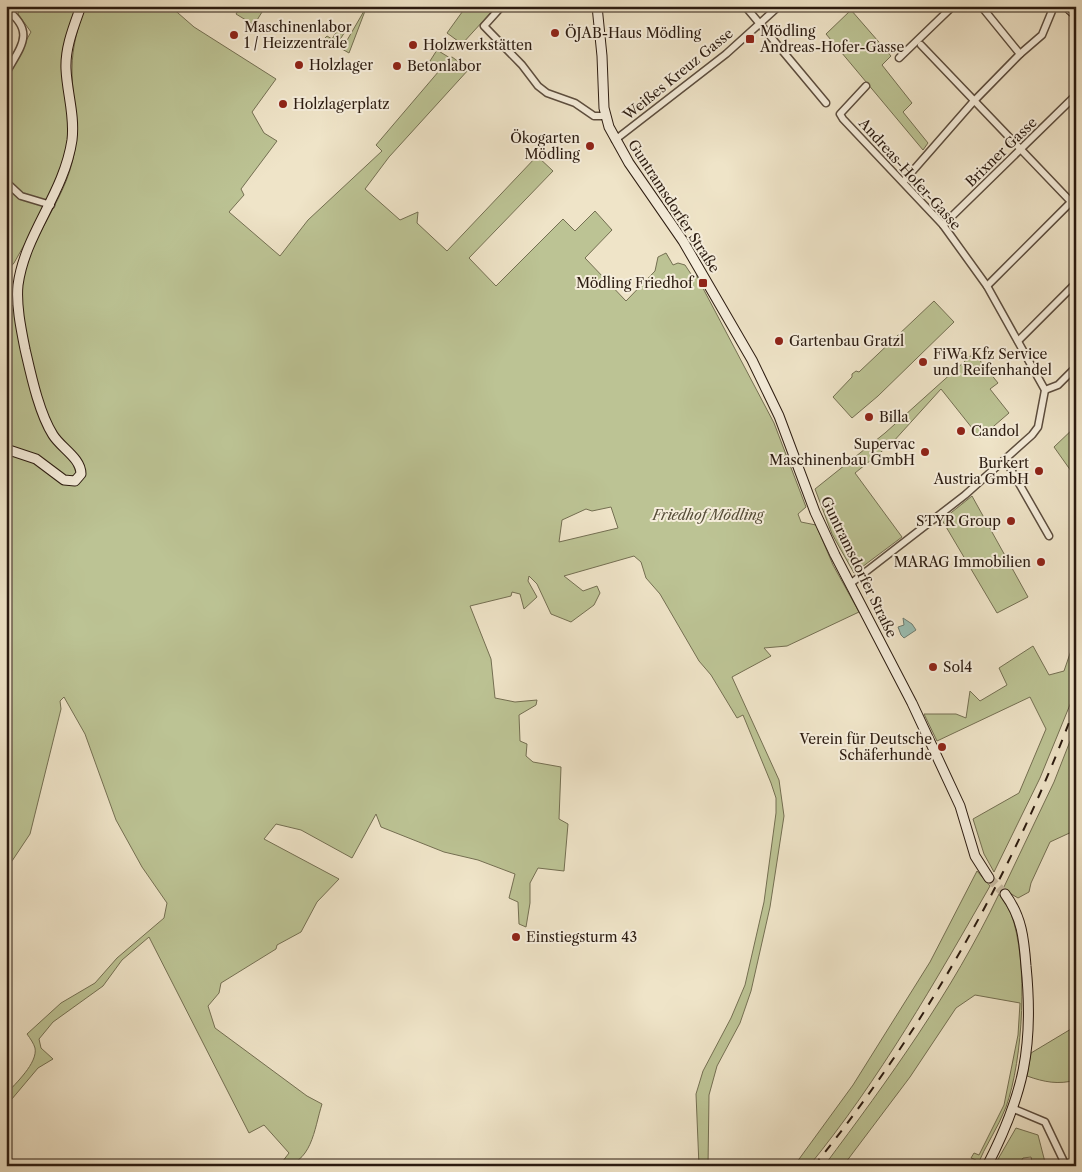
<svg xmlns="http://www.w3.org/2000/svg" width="1082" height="1172" viewBox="0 0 1082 1172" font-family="'Libre Caslon Text',serif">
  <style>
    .green { fill: #bcc394; stroke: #746f52; fill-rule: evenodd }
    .water { fill: #9abfb4; stroke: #6e7d72 }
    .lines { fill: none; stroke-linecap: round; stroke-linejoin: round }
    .secondary-tunnel { stroke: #c8bca3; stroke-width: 9; stroke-dasharray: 9 4.5; stroke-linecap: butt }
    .street-casing { stroke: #5c4d3e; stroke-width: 9 }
    .secondary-casing { stroke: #2b1b10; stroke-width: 11 }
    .street { stroke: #f5eddb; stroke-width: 6 }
    .secondary { stroke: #f5eddb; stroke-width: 9 }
    .rail { stroke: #2b1b10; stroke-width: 2; stroke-dasharray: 9 9; stroke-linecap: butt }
    .poi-dot { fill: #8f2418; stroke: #f5eddb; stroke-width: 2 }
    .labels { text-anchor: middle; stroke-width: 4; stroke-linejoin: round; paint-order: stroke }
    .poi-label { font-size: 14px; fill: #2b1b10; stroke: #f5eddb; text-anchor: start }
    .street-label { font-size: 14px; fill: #2b1b10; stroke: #f5eddb }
    .park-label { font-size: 14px; font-style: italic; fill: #564d38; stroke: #f5eddb }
  </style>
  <rect width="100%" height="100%" fill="#efe4c8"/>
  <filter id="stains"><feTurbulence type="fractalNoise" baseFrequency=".004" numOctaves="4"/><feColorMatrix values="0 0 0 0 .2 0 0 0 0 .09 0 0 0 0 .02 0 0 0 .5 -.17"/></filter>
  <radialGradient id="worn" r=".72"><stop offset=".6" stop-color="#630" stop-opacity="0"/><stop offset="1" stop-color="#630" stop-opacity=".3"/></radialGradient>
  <g class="green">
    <polygon points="21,6 78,6 66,43 70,114 67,145 58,178 45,208 14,263 6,272 6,75 31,32 18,14"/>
    <path d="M85,6H170L194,27L276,79L252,112L264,133L277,141L241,189L244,195L229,212L280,256L308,220L382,151L376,145L439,71L430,61L437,50L450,58L452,57L469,69L389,157L365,189L400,220L418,212L417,223L447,251L537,156L553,171L469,258L496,286L563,219L575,231L595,211L612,230L585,258L626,301L655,271L658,257L666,253L673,265L678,263L685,265L693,277L696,275L774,423L806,507L798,514L801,522L816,525L833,565L859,612L787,646L764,648L771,656L732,677L779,780L784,816L770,907L751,991L740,1023L717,1066L709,1095L708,1166H699L696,1094L703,1071L731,1018L745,985L764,902L776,813V798L771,783L743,715L737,718L711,675L699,661L660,594L646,578L641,562L634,556L564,576L583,591L597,586L600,593L594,605L571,622L551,614L537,584L529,576L528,581L537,597L524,609L520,594L512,592L511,596L470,606L491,659L495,698L515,702L537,700L536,705L519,715L520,741L527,744L526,756L533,762L561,767L559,819L568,824L564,871L538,868L530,883V903L526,927L519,924L518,902L509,898L515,874L478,860L444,852L381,827L376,814L352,858L301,830L276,824L264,839L339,879L317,902L301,932L277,945L276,949L221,983L219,993L208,1006L215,1028L307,1096L322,1104C314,1129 312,1166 279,1166L289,1153L264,1125L249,1133L149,937L122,960L103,986L53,1022L39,1039L41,1048L53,1059L38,1068L6,1106V1094C15,1084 38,1063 35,1048C34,1044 30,1038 27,1034L61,1003L95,983L117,958L164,918L167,903L142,867L116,820L85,734L64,697L60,701L61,709L30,834L6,870V453L30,459L68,485H75L85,472C82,457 58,441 50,424C36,397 27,341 22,310C13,257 60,212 72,163C81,129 72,102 72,69C72,47 78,27 85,6ZM611,507L618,528L559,542L562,520L586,509L592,511Z"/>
    <polygon points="241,6 252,6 262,12 254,25 236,14"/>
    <polygon points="463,6 489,6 494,9 462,44 447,33 465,8"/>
    <polygon points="851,10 891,56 882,65 912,103 903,112 928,143 923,150 826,34"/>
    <polygon points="364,11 365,11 349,53 342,49"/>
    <polygon points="342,23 348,27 341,38 335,42 325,38 327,36 332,39"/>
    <polygon points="934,301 954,322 878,396 852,418 833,397 852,377 852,374 856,371 859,372"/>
    <polygon points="6,304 15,306 36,399 72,461 76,473 73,476 67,477 31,454 6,444"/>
    <polygon points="974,353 998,383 990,389 1009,413 980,438 941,389 892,443 855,473 902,537 854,573 832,534 815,489 885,433"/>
    <polygon points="1076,426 1076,478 1054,447"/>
    <polygon points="972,496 1028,597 997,613 942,520"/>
    <polygon points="1076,636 1076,690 1040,778 994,872 984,854 973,819 1019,793 1046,729 1030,697 937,741 924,714 956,714 966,718 970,691 980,701 1007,685 999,668 1033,646 1049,675 1064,671"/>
    <polygon points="1076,726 1076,830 1050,842 1031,883 1029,892 1018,898 1003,889 1054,782"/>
    <path d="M977,871L990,886C935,982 880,1079 809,1166H794L853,1085L930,962Z"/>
    <path d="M999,894C1003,901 1008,907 1011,914C1029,961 1023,1060 1006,1107C998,1128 985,1146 977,1166H974L976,1160L971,1158L974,1153L979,1155L1004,1105L1018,1035L1020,1003L975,995L956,1008L910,1077L843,1166H824C889,1079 952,992 999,894Z"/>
    <path d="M1076,1026V1080C1058,1085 1044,1082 1027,1076L1031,1053Z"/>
    <polygon points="1016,1128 1038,1135 1046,1166 1033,1166 1031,1157 1023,1158 1018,1166 994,1166"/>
  </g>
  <polygon class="water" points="903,618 912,624 916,630 904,638 901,635 898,627 904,625"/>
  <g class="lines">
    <polyline class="secondary-tunnel" points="989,878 1005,894"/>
    <g class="street-casing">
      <g id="street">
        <polyline points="502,6 484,26 522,65 538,86 547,93 575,103 594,116 605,116"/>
        <polyline points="745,6 826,103"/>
        <polyline points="981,6 1020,54"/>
        <path d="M6,9C36,32 21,46 6,73"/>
        <polyline points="921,45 1076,207"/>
        <polyline points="899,58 953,6"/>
        <polyline points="615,140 726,54 779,6"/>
        <polyline points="6,182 21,196 51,205"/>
        <polyline points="903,182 973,102 1020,54 1042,35 1054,6"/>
        <polyline points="943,225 1076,95"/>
        <polyline points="987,286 1076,197"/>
        <polyline points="1018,341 1076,283"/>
        <polyline points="1045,390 1058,385 1076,367"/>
        <polyline points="1005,459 1049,536"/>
        <polyline points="850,584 965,495 1032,435 1038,427 1045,390 987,286 943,225 843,119 840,114 866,86"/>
        <polyline points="1014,1109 1045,1122 1066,1166"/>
      </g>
    </g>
    <g class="secondary-casing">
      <g id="secondary">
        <polyline points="597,6 602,56 604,108 609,127 629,163 683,241 752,360 779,416 815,512 835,555 912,703 960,806 975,856 989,878"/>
        <polyline points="1066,6 1076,15"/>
        <path d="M6,449L36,459L64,480L75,481L81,474C81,458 61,448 53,435C39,413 31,375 25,349C21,329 16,305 18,285C25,233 64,194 72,140C75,115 67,93 66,69C65,47 74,26 81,6"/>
        <path d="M987,1166C1024,1094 1034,1046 1026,966C1024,939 1022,917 1005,894"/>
      </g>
    </g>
    <use href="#street" class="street"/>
    <use href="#secondary" class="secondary"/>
    <path class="rail" d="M814,1166C925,1028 1015,870 1076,704"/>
  </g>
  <g class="poi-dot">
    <circle cx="555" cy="33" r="5"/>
    <circle cx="234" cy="35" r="5"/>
    <rect x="745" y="34" width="10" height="10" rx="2.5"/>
    <circle cx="413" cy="45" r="5"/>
    <circle cx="299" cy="65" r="5"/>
    <circle cx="397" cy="66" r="5"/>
    <circle cx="283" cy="104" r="5"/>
    <circle cx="590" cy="146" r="5"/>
    <rect x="698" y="278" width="10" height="10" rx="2.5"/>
    <circle cx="779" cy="341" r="5"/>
    <circle cx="923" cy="362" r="5"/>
    <circle cx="869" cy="417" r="5"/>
    <circle cx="961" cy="431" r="5"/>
    <circle cx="925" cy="452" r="5"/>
    <circle cx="1039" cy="471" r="5"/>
    <circle cx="1011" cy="521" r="5"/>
    <circle cx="1041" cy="562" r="5"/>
    <circle cx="933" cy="667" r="5"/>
    <circle cx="942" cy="747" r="5"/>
    <circle cx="516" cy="937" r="5"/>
  </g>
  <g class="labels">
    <g class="poi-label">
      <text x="244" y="32">Maschinenlabor<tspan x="244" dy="16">1 / Heizzentrale</tspan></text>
      <text x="760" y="36">Mödling<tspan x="760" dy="16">Andreas-Hofer-Gasse</tspan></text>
      <text x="565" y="38">ÖJAB-Haus Mödling</text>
      <text x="423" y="50">Holzwerkstätten</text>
      <text x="309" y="70">Holzlager</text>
      <text x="407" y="71">Betonlabor</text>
      <text x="293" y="109">Holzlagerplatz</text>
      <text x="580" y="143" text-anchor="end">Ökogarten<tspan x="580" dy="16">Mödling</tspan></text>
      <text x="693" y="288" text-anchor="end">Mödling Friedhof</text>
      <text x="789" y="346">Gartenbau Gratzl</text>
      <text x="933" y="359">FiWa Kfz Service<tspan x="933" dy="16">und Reifenhandel</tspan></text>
      <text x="879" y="422">Billa</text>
      <text x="971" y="436">Candol</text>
      <text x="915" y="449" text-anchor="end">Supervac<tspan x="915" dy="16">Maschinenbau GmbH</tspan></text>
      <text x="1029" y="468" text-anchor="end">Burkert<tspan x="1029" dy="16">Austria GmbH</tspan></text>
      <text x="1001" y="526" text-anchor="end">STYR Group</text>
      <text x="1031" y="567" text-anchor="end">MARAG Immobilien</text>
      <text x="943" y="672">Sol4</text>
      <text x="932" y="744" text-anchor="end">Verein für Deutsche<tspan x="932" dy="16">Schäferhunde</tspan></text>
      <text x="526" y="942">Einstiegsturm 43</text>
    </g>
    <g class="street-label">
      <text transform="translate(678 74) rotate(-39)" y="5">Weißes Kreuz Gasse</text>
      <text transform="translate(1001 152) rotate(-44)" y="5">Brixner Gasse</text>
      <text transform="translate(910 174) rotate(48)" y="5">Andreas-Hofer-Gasse</text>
      <text transform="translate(674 206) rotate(57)" y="5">Guntramsdorfer Straße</text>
      <text transform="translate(859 567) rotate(64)" y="5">Guntramsdorfer Straße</text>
    </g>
    <g class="park-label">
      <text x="708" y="520">Friedhof Mödling</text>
    </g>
  </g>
  <rect width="1082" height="1172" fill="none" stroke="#efe4c8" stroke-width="25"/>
  <rect x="8" y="8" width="1067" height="1157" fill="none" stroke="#2b1b10" stroke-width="2.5"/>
  <rect x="12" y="12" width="1057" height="1147" fill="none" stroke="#2b1b10"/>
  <rect width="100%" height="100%" filter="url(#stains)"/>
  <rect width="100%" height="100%" fill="url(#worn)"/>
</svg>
